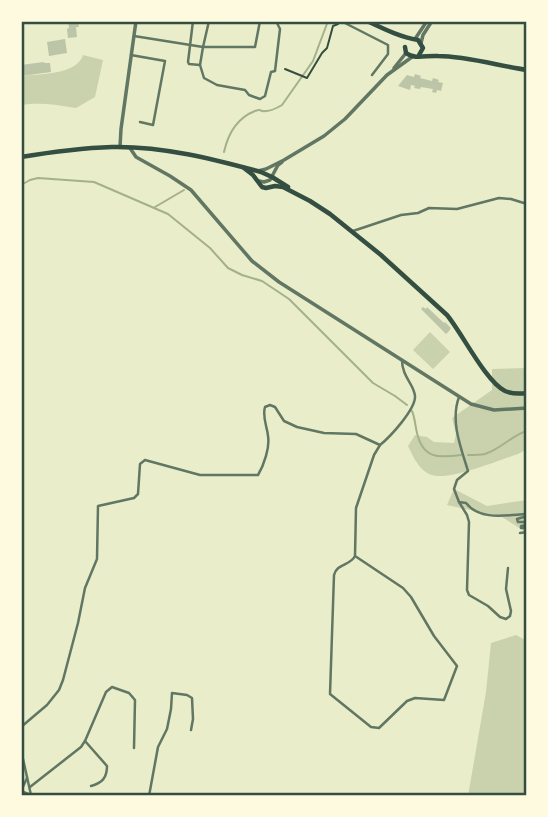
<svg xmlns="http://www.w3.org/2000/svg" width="548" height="817" viewBox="0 0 548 817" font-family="'Sofia Sans Condensed',sans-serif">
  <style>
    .green { fill: #cad2ad }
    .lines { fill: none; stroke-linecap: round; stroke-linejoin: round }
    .stream { stroke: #a3b18a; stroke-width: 2 }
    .building { fill: #bcc5a7 }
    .path { stroke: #344e41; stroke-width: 2 }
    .minor { stroke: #617663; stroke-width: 2.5 }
    .tertiary { stroke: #617663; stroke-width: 3.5 }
    .secondary { stroke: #344e41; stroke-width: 4.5 }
    .neatline { fill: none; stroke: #344e41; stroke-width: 2.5 }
  </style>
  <rect width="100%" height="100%" fill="#e9edc9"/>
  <g class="green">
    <path d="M83,55L103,60L95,97L76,108C57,105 41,102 21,105V76C39,74 77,75 83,55Z"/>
    <polygon points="430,332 450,352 433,369 413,350"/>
    <path d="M527,368V449L518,454C499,460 449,481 432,475C419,471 413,456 408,446L415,435L427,437L434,442L454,443L456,434L452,418L492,390V369Z"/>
    <polygon points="454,489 487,506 527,500 527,533 502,517 447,505"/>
    <polygon points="516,635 527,641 527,796 468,796 486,692 491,643"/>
  </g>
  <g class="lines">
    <g class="stream">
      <path d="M224,152C228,134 237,118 255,111C263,108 258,112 266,111C272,111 277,108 282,105L313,61L328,21"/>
      <polyline points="21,185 30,180 38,178 94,182 168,214 210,248 228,268 242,275 262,281 289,299 373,383 395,396 407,405"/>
      <polyline points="155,207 184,190"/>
      <path d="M412,411C415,418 415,425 417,433C423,459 439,458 461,455"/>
      <path d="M468,455C473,455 480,455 485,454C501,449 512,435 527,431"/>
    </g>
  </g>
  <g class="building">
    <polygon points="68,21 78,21 79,27 76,27 77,37 68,38 67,29 69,28"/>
    <polygon points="65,39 67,53 49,56 47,42"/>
    <polygon points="44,62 44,63 50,63 51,72 21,76 21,65"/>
    <polygon points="415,74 421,76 420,78 432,81 433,78 439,80 438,82 443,83 441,91 437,90 436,93 432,92 433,89 421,87 420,89 414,88 415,86 411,85 410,90 398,86 407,75 414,77"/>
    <polygon points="423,307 426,309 427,307 444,323 445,322 451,328 449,331 446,334 421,309"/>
  </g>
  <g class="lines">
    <polyline class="path" points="285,69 307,78 322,53 327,48 333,26 338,24"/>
    <g class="minor">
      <polyline points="193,21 188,62 189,64 200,65"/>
      <polyline points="209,21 203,47 255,47 260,21"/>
      <polyline points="341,21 388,45 388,54 372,75"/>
      <polyline points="134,36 203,47 200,65 204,78 217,85 245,90 249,95 260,99 265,96 271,72 275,71 280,29 276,21"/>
      <polyline points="131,55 165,61 153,125 140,122"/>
      <polyline points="353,231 401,215 418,213 429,208 457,209 499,198 511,199 527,204"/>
      <path d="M459,397C450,421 461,448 468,471L457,480L454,489L459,502L466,503C480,521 507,515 527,514"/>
      <polyline points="459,502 467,515 469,522 467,590 469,595 488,606 500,617 506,619 510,616 511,611 506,589 508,568"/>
      <polyline points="527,516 517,519 518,522 527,522"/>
      <polyline points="527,525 521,526 521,528 527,528"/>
      <polyline points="520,533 527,532"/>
      <path d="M355,556L403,588L411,597L434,636L457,666L444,700L415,698L407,701L379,728L371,727L330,694L334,575C337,563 350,566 355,556L356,508L374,455L380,445"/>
      <path d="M21,727L47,705L59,690L63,680L78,623L85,588L97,559L98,506L134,498L138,494L140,464L145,460L200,475H258C264,465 270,447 268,436C267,426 262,417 265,407L270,405L275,407L284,421L297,427L324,433L356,434L380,445C390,437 416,409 415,396C414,384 402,377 402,360"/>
      <path d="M85,741L107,766C107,778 102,783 91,786"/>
      <polyline points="21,750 31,795"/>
      <polyline points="30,787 81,747 85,741 106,692 112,687 129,693 135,700 134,748"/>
      <polyline points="21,791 27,778"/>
      <polyline points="21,791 33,796"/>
      <polyline points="149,796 158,747 167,729 171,709 172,693 187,695 192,698 193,719 191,730"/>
    </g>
    <g class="tertiary">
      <polyline points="415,39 427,21"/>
      <polyline points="421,43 423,35 432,21"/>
      <polyline points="394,68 406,53"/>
      <polyline points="120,147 121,129 136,21"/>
      <polyline points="130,148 136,157 170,176 191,190 252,261 279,282 471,404 494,410 527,408"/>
      <polyline points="258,171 266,169 284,160 324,136 345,119 387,75 412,57"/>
      <polyline points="259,181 264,182 270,180 278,165 282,162"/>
    </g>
    <g class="secondary">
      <path d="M367,21C384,29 400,37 418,40L423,48L419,55"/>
      <path d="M405,47L406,53C415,60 427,55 438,56C467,56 499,66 527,70"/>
      <path d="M21,157C51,152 82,148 112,147C163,146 213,159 261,172L272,177L288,187"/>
      <path d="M244,168L253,175L262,187L266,188L275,186L283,187L310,201L330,214L381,255L447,315C462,333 486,382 505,391C512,394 519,394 527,393"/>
    </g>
  </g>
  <rect width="548" height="817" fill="none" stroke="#fefae0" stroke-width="46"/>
  <rect x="23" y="23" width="502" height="771" class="neatline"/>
</svg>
